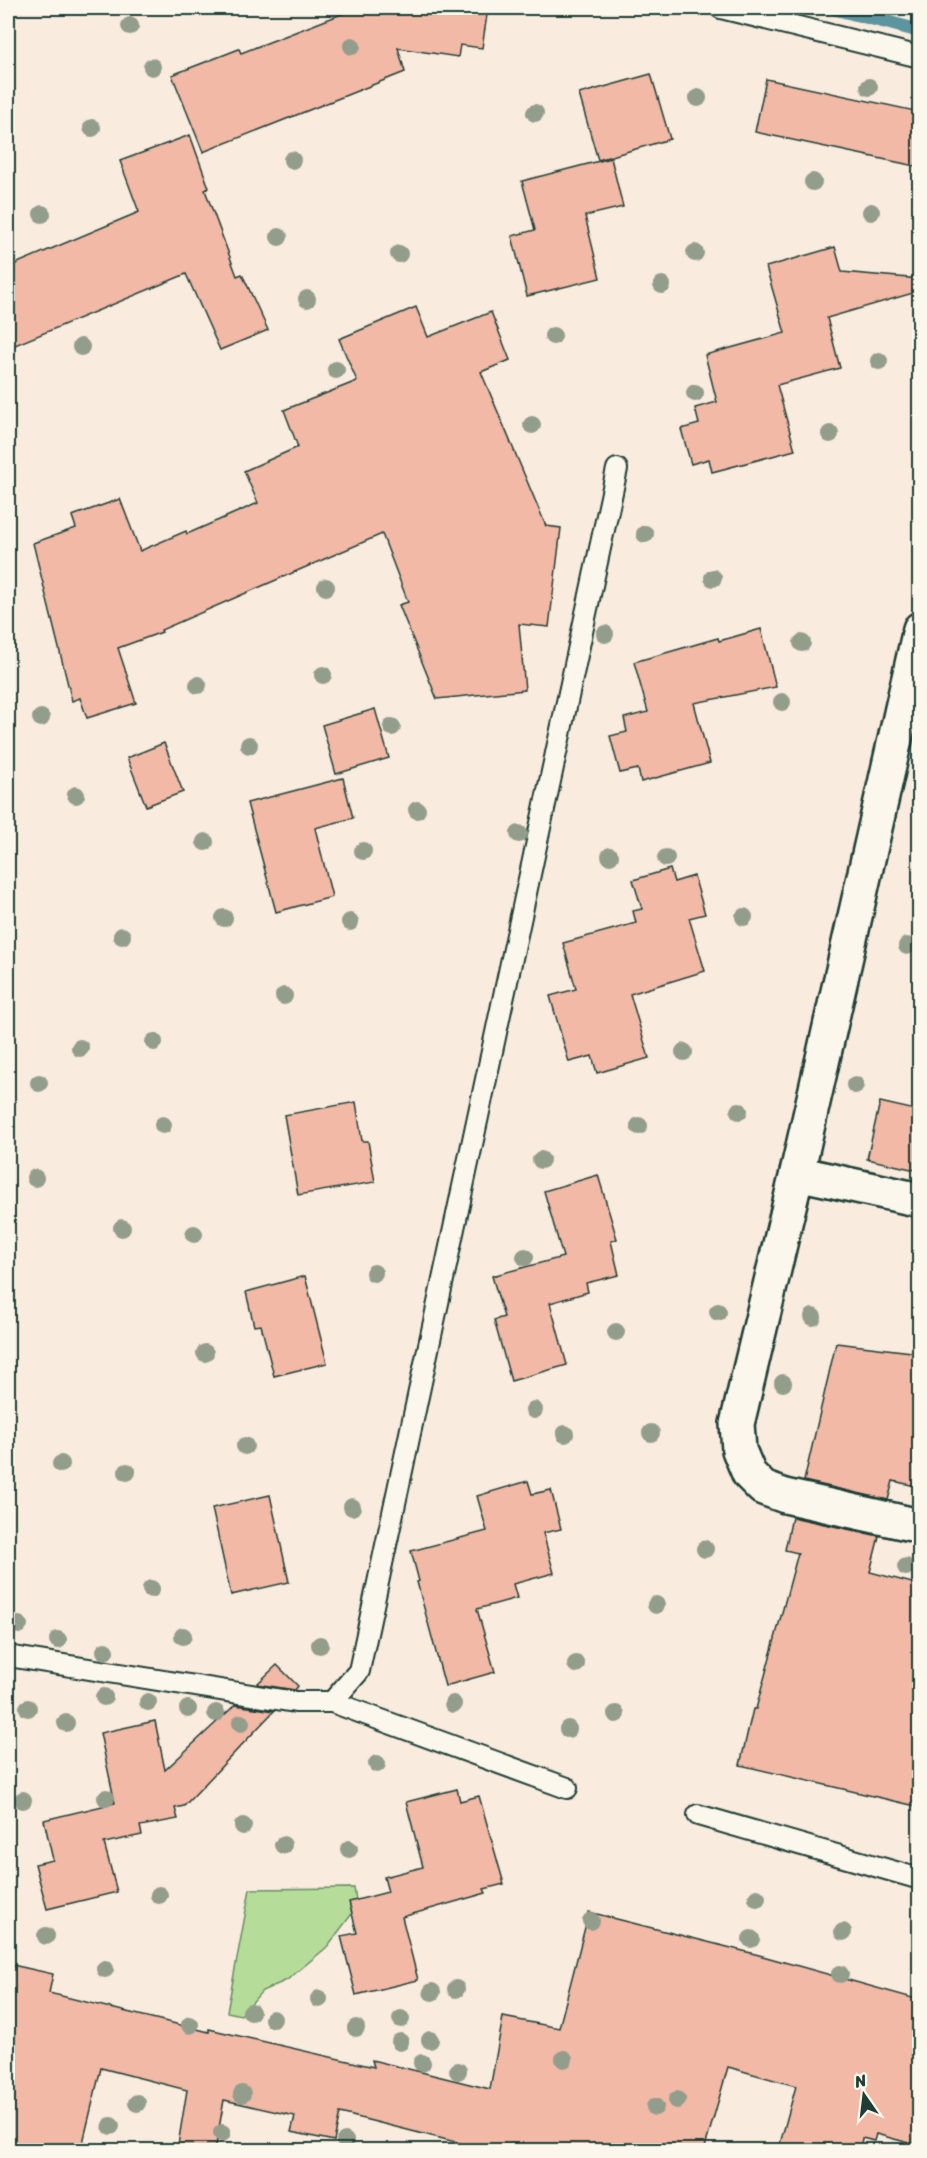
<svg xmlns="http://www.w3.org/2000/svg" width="927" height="2158" viewBox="0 0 927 2158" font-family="Sriracha,sans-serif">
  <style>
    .green { fill: #b5dd99; stroke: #6a8d66; stroke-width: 1.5 }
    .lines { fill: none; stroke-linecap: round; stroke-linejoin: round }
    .stream { stroke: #5d959f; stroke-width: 14 }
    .building { fill: #f1b9a6; stroke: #1f3d34; stroke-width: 1.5 }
    .service-casing { stroke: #1f3d34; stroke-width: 24 }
    .minor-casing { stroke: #1f3d34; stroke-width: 38 }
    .service { stroke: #fbf7ec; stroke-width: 20 }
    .minor { stroke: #fbf7ec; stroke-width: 33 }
    .tree { fill: #929d8c }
  </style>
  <rect width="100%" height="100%" fill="#f9ebde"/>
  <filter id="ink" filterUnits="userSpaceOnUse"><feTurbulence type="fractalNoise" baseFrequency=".0167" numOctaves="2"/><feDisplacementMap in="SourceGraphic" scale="12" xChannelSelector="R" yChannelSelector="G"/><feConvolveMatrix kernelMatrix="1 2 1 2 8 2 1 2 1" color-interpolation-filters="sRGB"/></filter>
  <g filter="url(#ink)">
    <polygon class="green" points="354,1888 357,1907 327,1947 287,1980 262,1991 241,2015 227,2012 250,1889"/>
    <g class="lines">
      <polyline class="stream" points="833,8 920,31"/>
    </g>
    <g class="building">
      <polygon points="357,8 488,8 482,48 460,45 458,57 398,48 405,72 203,152 172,75 239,49 241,53"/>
      <polygon points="651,74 670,139 598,160 579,94"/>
      <polygon points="766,79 920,112 920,167 755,132"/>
      <polygon points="190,135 209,188 205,190 237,276 242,274 268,330 220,350 186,274 8,348 8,267 139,212 120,161"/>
      <polygon points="611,158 623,207 585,216 600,278 527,296 512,236 535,230 522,181"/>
      <polygon points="835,247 842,272 920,279 920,291 827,318 840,368 777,385 795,450 712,472 709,459 691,464 681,429 699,424 695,408 717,402 705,355 785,333 766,267"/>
      <polygon points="416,307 428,337 491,312 510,360 481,372 546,526 561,528 549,627 519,624 525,690 437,699 399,605 408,602 382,534 161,630 162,632 118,648 136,703 87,718 80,698 72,701 33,543 76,528 72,516 120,499 140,551 186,531 187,534 258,503 244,471 298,447 284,410 357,381 339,339"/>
      <polygon points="761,629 776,687 694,703 710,763 641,782 638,769 620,773 610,736 627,732 624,718 648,712 634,662 718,638 719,641"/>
      <polygon points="375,709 389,758 336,774 322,725"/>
      <polygon points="164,743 183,792 146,806 127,758"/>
      <polygon points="343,778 353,818 315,828 332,897 276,912 247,803"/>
      <polygon points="670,869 674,882 694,876 705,914 689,918 705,971 630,994 649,1058 597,1073 592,1056 569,1062 550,996 576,989 563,943 636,923 633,911 642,909 633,880"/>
      <polygon points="356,1102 362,1141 368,1141 375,1182 298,1195 284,1115"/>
      <polygon points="880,1102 920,1111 920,1171 867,1159"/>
      <polygon points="598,1175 617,1239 611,1241 619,1275 586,1283 588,1292 550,1303 567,1365 511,1381 494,1320 504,1317 492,1276 563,1257 544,1191"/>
      <polygon points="305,1276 327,1363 274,1376 261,1325 254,1326 246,1292"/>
      <polygon points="836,1343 920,1353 920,1487 893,1481 888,1500 804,1481"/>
      <polygon points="528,1481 532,1494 551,1490 561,1529 543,1533 554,1573 513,1584 517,1598 477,1609 495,1672 445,1686 417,1582 419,1581 411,1551 487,1531 477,1496"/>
      <polygon points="270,1495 289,1582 231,1595 212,1508"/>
      <polygon points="792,1517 879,1536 870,1572 920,1585 920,1807 740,1765 753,1709 756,1709 798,1553 785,1550"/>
      <polygon points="277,1665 298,1686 295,1690 257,1684"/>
      <polygon points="235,1705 274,1711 184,1806 175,1808 178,1819 140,1826 142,1835 104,1843 117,1892 47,1909 35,1864 53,1860 44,1820 115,1803 100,1733 155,1721 165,1770"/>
      <polygon points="457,1789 460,1801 479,1796 504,1884 484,1889 486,1893 402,1917 418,1980 356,1995 341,1936 357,1933 349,1902 388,1892 384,1877 423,1867 406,1802"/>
      <polygon points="589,1912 759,1955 920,2000 920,2146 876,2134 874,2141 862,2138 860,2151 778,2151 796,2086 728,2067 704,2151 491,2151 340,2113 334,2141 291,2132 295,2116 224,2100 215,2151 177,2151 187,2090 101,2068 81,2151 8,2151 8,1964 53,1974 49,1993 209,2032 209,2029 374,2067 372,2060 490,2089 503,2017 559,2028"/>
    </g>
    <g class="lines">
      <g class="service-casing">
        <g id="service">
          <polyline points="721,8 920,57"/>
          <polyline points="8,1656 295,1702 332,1702 359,1671 617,469"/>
          <polyline points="332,1702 567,1788"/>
          <polyline points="698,1815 920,1879"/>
        </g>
      </g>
      <g class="minor-casing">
        <g id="minor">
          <polyline points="797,1173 920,629"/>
          <polyline points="920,1200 797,1173 737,1424 739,1450 749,1474 763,1488 785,1496 920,1526"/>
        </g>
      </g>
      <use href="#service" class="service"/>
      <use href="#minor" class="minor"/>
    </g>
    <g class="tree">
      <circle cx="130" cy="26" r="9"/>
      <circle cx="352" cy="46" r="9"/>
      <circle cx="152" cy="67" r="9"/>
      <circle cx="869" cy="87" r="9"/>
      <circle cx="698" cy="98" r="9"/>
      <circle cx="535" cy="113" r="9"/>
      <circle cx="92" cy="128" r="9"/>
      <circle cx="292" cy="160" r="9"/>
      <circle cx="813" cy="182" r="9"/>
      <circle cx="871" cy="212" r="9"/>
      <circle cx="42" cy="214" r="9"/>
      <circle cx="279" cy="237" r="9"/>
      <circle cx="695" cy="253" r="9"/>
      <circle cx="399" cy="254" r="9"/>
      <circle cx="662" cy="285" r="9"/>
      <circle cx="307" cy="299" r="9"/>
      <circle cx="553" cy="336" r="9"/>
      <circle cx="81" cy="347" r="9"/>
      <circle cx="879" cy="361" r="9"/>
      <circle cx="336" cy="370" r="9"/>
      <circle cx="695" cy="393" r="9"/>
      <circle cx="532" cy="425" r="9"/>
      <circle cx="830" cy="434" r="9"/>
      <circle cx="645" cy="534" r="9"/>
      <circle cx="713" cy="578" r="9"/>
      <circle cx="326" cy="587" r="9"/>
      <circle cx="605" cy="634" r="9"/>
      <circle cx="802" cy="643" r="9"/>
      <circle cx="323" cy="675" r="9"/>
      <circle cx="198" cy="685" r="9"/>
      <circle cx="782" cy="702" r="9"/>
      <circle cx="41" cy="718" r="9"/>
      <circle cx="392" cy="727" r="9"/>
      <circle cx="249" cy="745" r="9"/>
      <circle cx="76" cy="795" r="9"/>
      <circle cx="417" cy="810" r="9"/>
      <circle cx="519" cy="834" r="9"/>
      <circle cx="205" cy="842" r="9"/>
      <circle cx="363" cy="851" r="9"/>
      <circle cx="610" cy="856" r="9"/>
      <circle cx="666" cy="858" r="9"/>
      <circle cx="744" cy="917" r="9"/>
      <circle cx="224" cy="918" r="9"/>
      <circle cx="350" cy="922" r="9"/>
      <circle cx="122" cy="936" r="9"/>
      <circle cx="907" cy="946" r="9"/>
      <circle cx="284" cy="996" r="9"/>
      <circle cx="154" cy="1042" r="9"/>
      <circle cx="80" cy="1048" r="9"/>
      <circle cx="684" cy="1052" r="9"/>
      <circle cx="39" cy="1083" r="9"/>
      <circle cx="855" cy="1085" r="9"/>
      <circle cx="739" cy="1111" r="9"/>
      <circle cx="163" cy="1125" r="9"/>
      <circle cx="639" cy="1126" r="9"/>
      <circle cx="541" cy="1160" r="9"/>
      <circle cx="35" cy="1178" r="9"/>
      <circle cx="122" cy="1228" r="9"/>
      <circle cx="194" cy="1234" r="9"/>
      <circle cx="525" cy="1257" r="9"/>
      <circle cx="374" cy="1273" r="9"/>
      <circle cx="718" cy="1312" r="9"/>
      <circle cx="813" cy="1317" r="9"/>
      <circle cx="616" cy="1332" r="9"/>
      <circle cx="205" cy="1353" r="9"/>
      <circle cx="783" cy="1383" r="9"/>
      <circle cx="534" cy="1410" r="9"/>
      <circle cx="651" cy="1433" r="9"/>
      <circle cx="565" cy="1434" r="9"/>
      <circle cx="245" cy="1446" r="9"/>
      <circle cx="61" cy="1464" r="9"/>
      <circle cx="127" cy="1472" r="9"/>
      <circle cx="352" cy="1507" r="9"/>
      <circle cx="705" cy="1549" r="9"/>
      <circle cx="906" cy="1567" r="9"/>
      <circle cx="151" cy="1589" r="9"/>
      <circle cx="656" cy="1605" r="9"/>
      <circle cx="19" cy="1625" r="9"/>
      <circle cx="183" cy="1636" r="9"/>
      <circle cx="58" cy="1640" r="9"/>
      <circle cx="320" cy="1645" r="9"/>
      <circle cx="105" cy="1651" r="9"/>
      <circle cx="576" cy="1664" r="9"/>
      <circle cx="104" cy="1697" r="9"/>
      <circle cx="148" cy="1702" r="9"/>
      <circle cx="453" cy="1704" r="9"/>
      <circle cx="28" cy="1708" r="9"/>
      <circle cx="188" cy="1709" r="9"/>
      <circle cx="216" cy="1713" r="9"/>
      <circle cx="616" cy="1714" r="9"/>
      <circle cx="66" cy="1723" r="9"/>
      <circle cx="241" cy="1723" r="9"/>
      <circle cx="568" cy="1729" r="9"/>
      <circle cx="377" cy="1764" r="9"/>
      <circle cx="106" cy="1798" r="9"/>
      <circle cx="23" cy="1800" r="9"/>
      <circle cx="243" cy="1826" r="9"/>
      <circle cx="283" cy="1845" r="9"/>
      <circle cx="349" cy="1849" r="9"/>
      <circle cx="159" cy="1895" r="9"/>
      <circle cx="757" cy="1898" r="9"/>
      <circle cx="591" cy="1921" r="9"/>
      <circle cx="843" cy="1932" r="9"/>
      <circle cx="46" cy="1936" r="9"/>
      <circle cx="751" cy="1939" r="9"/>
      <circle cx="105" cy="1969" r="9"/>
      <circle cx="840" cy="1974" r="9"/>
      <circle cx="456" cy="1989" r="9"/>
      <circle cx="432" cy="1992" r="9"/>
      <circle cx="319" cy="1999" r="9"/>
      <circle cx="251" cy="2012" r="9"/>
      <circle cx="273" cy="2019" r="9"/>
      <circle cx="401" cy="2019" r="9"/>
      <circle cx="190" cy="2025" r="9"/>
      <circle cx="356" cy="2028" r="9"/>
      <circle cx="430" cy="2040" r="9"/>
      <circle cx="400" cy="2042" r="9"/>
      <circle cx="564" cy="2059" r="9"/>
      <circle cx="422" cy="2063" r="9"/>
      <circle cx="458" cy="2071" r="9"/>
      <circle cx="242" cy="2094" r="9"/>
      <circle cx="677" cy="2100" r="9"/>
      <circle cx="137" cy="2103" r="9"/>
      <circle cx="655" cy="2107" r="9"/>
      <circle cx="111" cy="2126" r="9"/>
      <circle cx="222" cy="2133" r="9"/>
      <circle cx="345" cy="2141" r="9"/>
    </g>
  </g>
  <rect width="927" height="2158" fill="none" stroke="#fbf7ec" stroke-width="30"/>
  <rect x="15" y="15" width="897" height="2128" fill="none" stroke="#1f3d34" stroke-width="2" filter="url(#ink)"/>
  <g transform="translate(864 2095) rotate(346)" stroke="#fbf7ec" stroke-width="4.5" paint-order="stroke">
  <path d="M0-4.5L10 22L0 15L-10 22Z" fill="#1f3d34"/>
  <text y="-9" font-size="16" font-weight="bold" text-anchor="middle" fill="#1f3d34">N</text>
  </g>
</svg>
